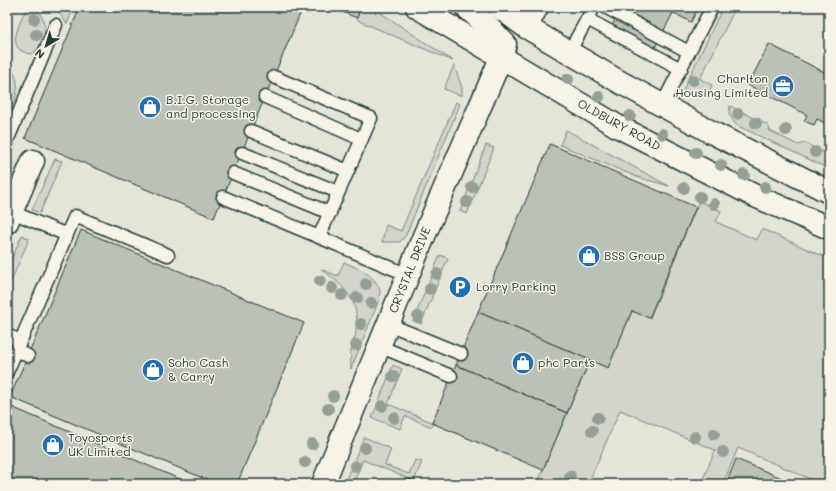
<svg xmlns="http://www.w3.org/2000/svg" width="836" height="491" viewBox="0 0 836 491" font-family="Mali,sans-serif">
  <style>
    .built { fill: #e5e4d9 }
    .green { fill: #d3d5ca; stroke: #79897f }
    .building { fill: #bbc1b6; stroke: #1f3d34 }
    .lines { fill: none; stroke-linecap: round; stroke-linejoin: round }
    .lane-casing { stroke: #1f3d34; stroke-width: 15 }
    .street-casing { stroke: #1f3d34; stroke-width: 25 }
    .primary-casing { stroke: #1f3d34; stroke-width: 25 }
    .lane { stroke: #f7f3e8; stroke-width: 12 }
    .street { stroke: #f7f3e8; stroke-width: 22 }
    .primary { stroke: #f7f3e8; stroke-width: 22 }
    .tree { fill: #949f96 }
    .labels { text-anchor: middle; stroke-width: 3; stroke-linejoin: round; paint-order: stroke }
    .poi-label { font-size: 12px; fill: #1f3d34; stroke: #f7f3e8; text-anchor: start }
    .street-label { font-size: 12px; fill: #1f3d34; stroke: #f7f3e8 }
  </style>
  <rect width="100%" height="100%" fill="#f7f3e8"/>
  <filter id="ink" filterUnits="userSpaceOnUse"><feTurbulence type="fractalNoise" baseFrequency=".025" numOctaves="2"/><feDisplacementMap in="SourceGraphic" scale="8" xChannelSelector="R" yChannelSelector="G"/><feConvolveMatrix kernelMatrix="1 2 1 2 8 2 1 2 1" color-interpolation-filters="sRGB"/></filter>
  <g filter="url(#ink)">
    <polygon class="built" points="7,7 829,7 829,215 765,187 744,175 696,153 662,134 621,122 829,220 829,484 7,484"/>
    <g class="green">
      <polygon points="58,7 74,7 67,24 56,8"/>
      <polygon points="361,7 372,7 453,61 359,21 357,18"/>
      <polygon points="723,7 736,7 700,79 712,85 708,94 683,90"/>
      <path d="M31,8C45,10 47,32 43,43C41,48 35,52 31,54C11,51 14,37 20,23C22,16 24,11 31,8Z"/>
      <polygon points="454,65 462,88 462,96 444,89"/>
      <path d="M10,68C25,84 13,102 7,119V70Z"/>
      <polygon points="456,102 460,104 406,235 400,242 382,242 386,225 401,231"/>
      <polygon points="730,106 768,125 770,131 798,145 805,143 829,155 829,169 736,125 729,114"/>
      <polygon points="566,130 669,186 637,177 560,145"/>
      <polygon points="486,145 494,148 467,214 460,211"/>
      <polygon points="55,159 62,161 40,213 32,210"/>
      <polygon points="699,201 721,211 716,222 757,240 762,229 829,259 829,484 822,484 738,448 723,484 701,484 715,450 620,410 588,484 537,484 590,360 608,368 632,311 650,318"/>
      <polygon points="22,235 29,239 7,291 7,269"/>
      <polygon points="440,255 448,258 421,324 413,321"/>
      <path d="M344,262C357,268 376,275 380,291C380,293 379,297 379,300L351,369C351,363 350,357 351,351C352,344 356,337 356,330C360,300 344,286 321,269L338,276Z"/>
      <polygon points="393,365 402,369 388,404 434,423 432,427 405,416 400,429 372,418"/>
      <polygon points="364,437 391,449 385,465 409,474 415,460 422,462 414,481 363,460 353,484 344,484"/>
    </g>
    <g class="building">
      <polygon points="80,7 303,7 214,218 25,138"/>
      <polygon points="330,7 361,7 357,18"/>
      <polygon points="622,7 662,7 673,13 649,59 606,37"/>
      <polygon points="662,7 697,7 698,8 691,22"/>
      <polygon points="769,44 824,72 828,64 829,65 829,125 817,119 814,125 804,121 807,115 748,85"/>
      <polygon points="550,144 696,207 649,318 632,311 608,368 478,312"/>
      <polygon points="81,230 304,323 237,484 217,484 10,397"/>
      <polygon points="478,312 590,360 567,413 456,365"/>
      <polygon points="456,365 567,413 543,470 432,423"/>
      <polygon points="7,405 191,484 7,484"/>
      <polygon points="736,459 796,484 726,484"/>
      <polygon points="409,479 414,481 421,484 407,484"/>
    </g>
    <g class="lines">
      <g class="lane-casing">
        <g id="lane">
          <polyline points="605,7 689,52"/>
          <polyline points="587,19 681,69"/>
          <polyline points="569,52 594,7"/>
          <polyline points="274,77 371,118 319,237 408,275"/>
          <polyline points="265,97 361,139"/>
          <polyline points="662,105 712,7"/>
          <polyline points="251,131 348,171"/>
          <polyline points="7,141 56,25"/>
          <polyline points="242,153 338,192"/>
          <polyline points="233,173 330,213"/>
          <polyline points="223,197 319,237"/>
          <polyline points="12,212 67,235"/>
          <polyline points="388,324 461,354"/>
          <polyline points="7,335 20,341"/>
          <polyline points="379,346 451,376"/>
          <polyline points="17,350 28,356"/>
          <polyline points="7,372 75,216 168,255"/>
        </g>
      </g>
      <g class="street-casing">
        <g id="street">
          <polyline points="526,27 537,7"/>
          <polyline points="7,222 33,161"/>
          <polyline points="323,484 424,236 501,58"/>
        </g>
      </g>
      <g class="primary-casing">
        <g id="primary">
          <polyline points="417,7 617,126 755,196 829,228"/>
          <polyline points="466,7 488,26 505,44 501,58"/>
          <polyline points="499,7 526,27 618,81 711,132 829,192"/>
        </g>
      </g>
      <use href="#lane" class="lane"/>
      <use href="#street" class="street"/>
      <use href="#primary" class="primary"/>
    </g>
    <g class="tree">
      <circle cx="34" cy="19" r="6"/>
      <circle cx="36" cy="35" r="6"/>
      <circle cx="568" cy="79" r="6"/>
      <circle cx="693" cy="80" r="6"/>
      <circle cx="599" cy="97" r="6"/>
      <circle cx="738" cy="114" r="6"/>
      <circle cx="630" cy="116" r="6"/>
      <circle cx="756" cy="123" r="6"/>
      <circle cx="786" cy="130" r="6"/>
      <circle cx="662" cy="134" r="6"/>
      <circle cx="815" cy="152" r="6"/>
      <circle cx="696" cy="153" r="6"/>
      <circle cx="721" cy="165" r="6"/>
      <circle cx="744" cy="175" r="6"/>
      <circle cx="472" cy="187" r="6"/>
      <circle cx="765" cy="187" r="6"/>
      <circle cx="684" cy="188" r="6"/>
      <circle cx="700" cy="197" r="6"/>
      <circle cx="467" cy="202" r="6"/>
      <circle cx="714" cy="204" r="6"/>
      <circle cx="437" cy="274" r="6"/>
      <circle cx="320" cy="281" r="6"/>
      <circle cx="366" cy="284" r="6"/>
      <circle cx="332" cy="288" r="6"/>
      <circle cx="430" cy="289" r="6"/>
      <circle cx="342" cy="295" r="6"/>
      <circle cx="357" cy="298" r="6"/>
      <circle cx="371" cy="303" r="6"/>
      <circle cx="418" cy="317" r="6"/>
      <circle cx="361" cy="324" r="6"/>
      <circle cx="356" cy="345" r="6"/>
      <circle cx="393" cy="376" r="6"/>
      <circle cx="333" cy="396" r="6"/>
      <circle cx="382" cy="406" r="6"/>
      <circle cx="328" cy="409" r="6"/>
      <circle cx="394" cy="418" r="6"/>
      <circle cx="598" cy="418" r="6"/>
      <circle cx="592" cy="431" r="6"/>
      <circle cx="714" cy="434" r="6"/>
      <circle cx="695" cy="437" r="6"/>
      <circle cx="312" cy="444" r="6"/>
      <circle cx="365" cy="448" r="6"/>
      <circle cx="723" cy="452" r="6"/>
      <circle cx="305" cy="462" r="6"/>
      <circle cx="355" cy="466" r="6"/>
      <circle cx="570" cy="476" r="6"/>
    </g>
  </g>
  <defs>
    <g id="office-disc" transform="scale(1.15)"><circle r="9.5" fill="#1f6fb2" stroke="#f7f3e8"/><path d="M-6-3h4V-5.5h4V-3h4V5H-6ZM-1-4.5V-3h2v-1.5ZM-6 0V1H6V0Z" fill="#fff"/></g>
    <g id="shop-disc" transform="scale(1.15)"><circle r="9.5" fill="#1f6fb2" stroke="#f7f3e8"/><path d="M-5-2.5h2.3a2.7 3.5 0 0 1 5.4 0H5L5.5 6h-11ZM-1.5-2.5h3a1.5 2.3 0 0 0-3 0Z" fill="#fff"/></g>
    <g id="parking-disc" transform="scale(1.15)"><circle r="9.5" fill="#1f6fb2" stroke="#f7f3e8"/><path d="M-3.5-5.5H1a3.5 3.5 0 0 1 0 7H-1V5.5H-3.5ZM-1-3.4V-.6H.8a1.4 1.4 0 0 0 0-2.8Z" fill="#fff"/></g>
  </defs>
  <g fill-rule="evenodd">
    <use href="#office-disc" x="783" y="86"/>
    <use href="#shop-disc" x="150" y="107"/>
    <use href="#shop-disc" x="589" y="256"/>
    <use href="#parking-disc" x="460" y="287"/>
    <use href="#shop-disc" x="523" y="363"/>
    <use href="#shop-disc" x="153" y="370"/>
    <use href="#shop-disc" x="53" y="445"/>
  </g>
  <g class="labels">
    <g class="poi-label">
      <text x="768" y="83" text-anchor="end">Charlton<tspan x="768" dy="14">Housing Limited</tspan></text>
      <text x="166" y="104">B.I.G. Storage<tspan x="166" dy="14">and processing</tspan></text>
      <text x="604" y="260">BSS Group</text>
      <text x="476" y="291">Lorry Parking</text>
      <text x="168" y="367">Soho Cash<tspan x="168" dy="14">&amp; Carry</tspan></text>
      <text x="538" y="367">phc Parts</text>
      <text x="68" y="442">Toyosports<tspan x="68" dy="14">UK Limited</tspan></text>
    </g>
    <g class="street-label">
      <text transform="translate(619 125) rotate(29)" y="4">OLDBURY ROAD</text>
      <text transform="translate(410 270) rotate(-68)" y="4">CRYSTAL DRIVE</text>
    </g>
  </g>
  <rect width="836" height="491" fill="none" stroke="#f7f3e8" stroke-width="24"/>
  <rect x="12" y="12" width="812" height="467" fill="none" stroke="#1f3d34" stroke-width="1.5" filter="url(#ink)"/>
  <g transform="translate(46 46) rotate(218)" stroke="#f7f3e8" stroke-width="3" paint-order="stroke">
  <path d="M0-3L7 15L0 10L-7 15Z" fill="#1f3d34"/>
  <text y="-6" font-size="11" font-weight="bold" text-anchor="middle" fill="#1f3d34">N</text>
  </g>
</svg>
